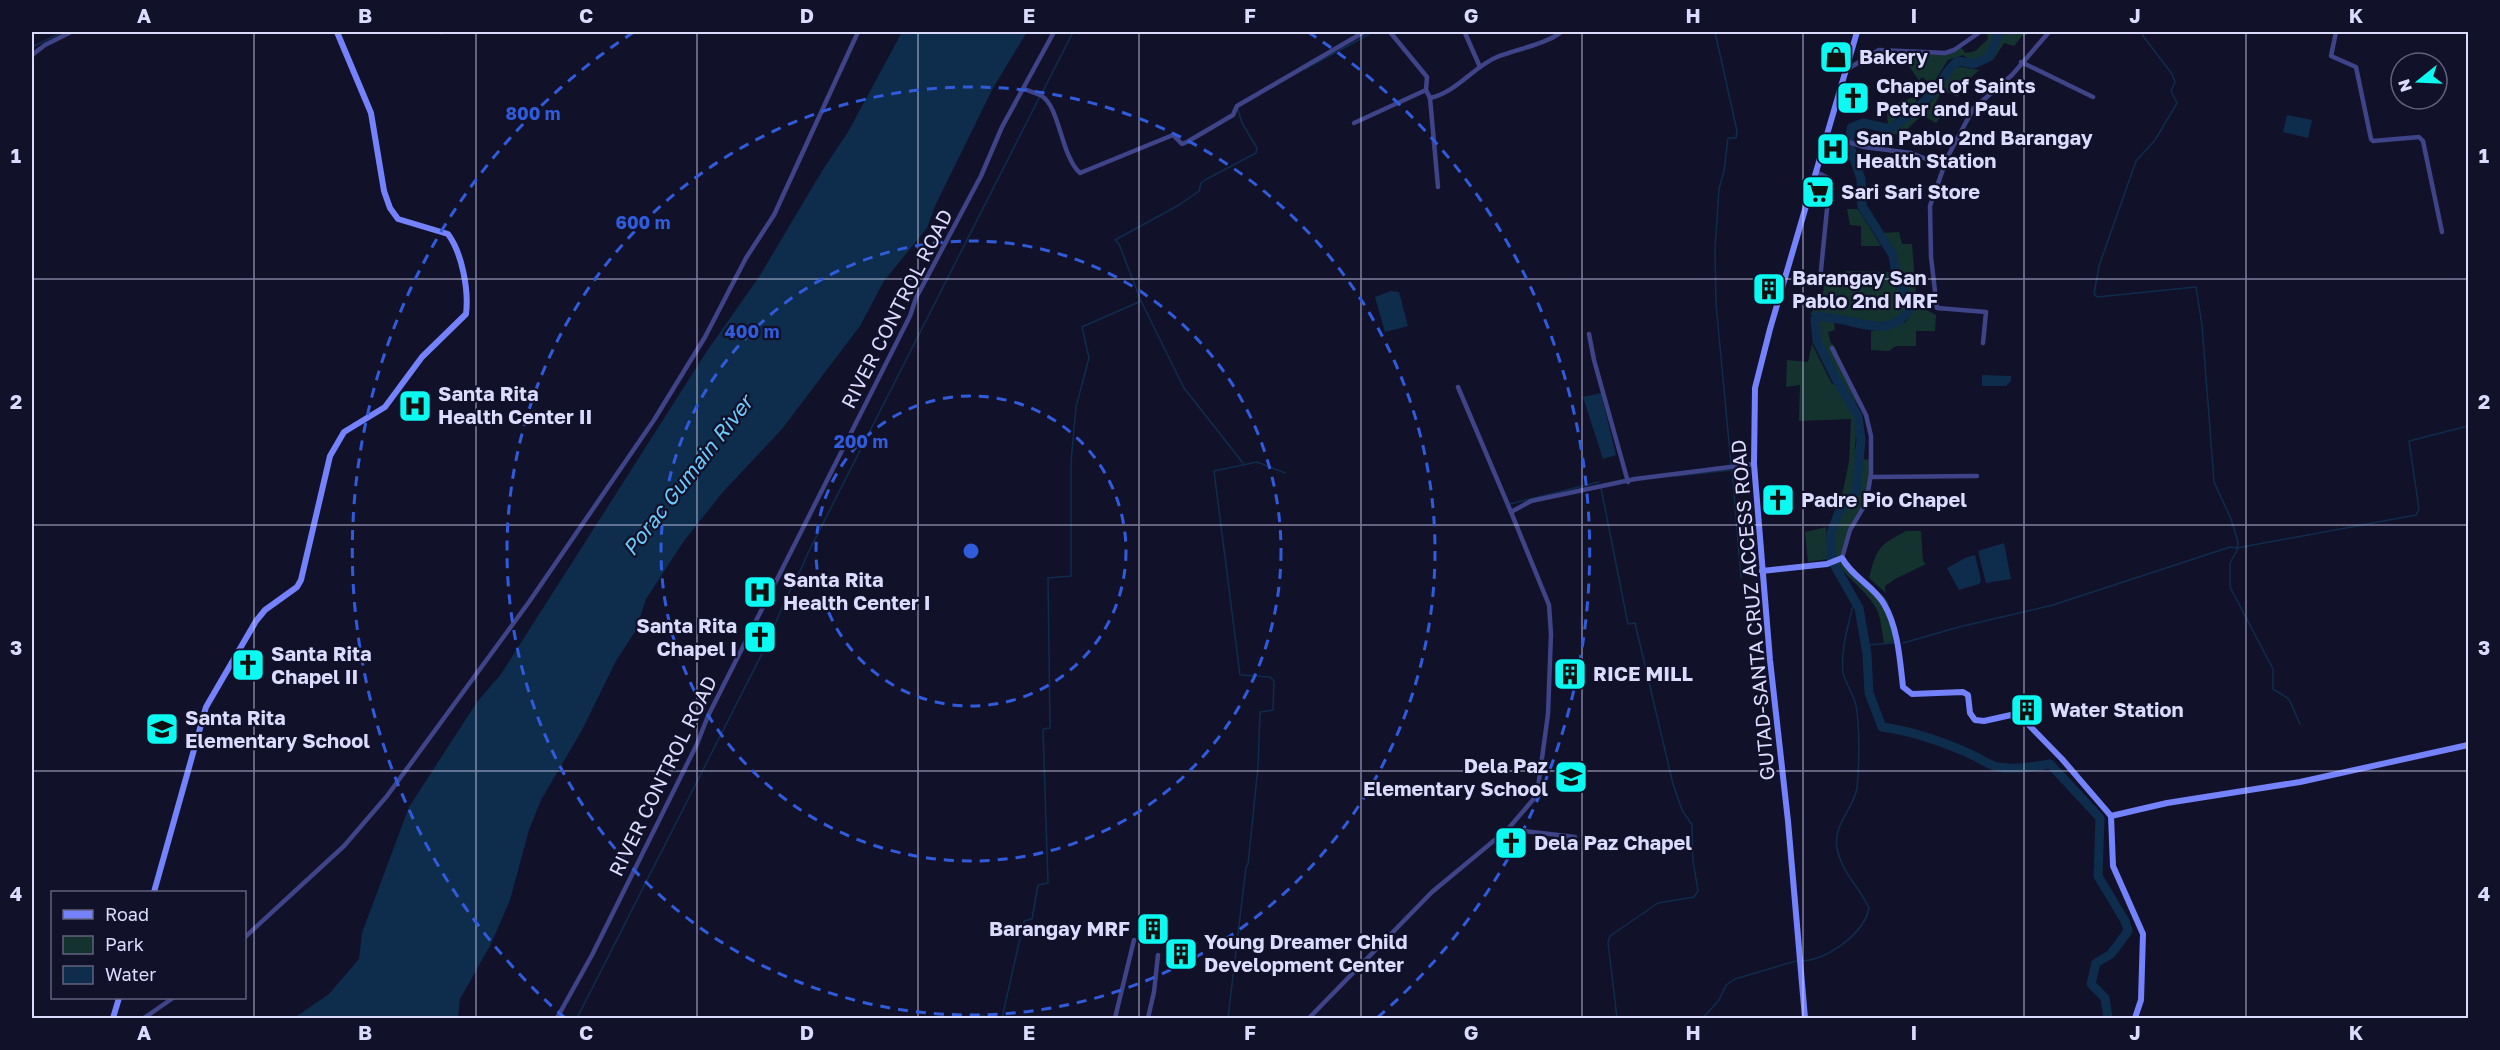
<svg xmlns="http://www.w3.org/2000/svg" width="2500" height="1050" viewBox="0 0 2500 1050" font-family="'Golos Text',sans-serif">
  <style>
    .green { fill: #14332e }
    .water { fill: #0e2d4c }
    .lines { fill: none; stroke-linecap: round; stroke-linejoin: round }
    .stream { stroke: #0e2d4c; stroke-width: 1.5 }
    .river { stroke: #0e2d4c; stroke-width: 9 }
    .street { stroke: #3e4487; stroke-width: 4.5 }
    .secondary { stroke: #7482fc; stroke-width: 6 }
    .grid { fill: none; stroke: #dbdbfe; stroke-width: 1.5; stroke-opacity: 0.55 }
    .ring { fill: none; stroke: #305cdc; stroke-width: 3; stroke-dasharray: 10 8 }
    .labels { text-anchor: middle; stroke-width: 4.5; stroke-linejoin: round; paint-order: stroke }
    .poi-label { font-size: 20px; font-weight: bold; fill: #dbdbfe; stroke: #12112a; text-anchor: start }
    .street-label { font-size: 20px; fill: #dbdbfe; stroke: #12112a }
    .water-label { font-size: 21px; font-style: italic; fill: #6ccbfb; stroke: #12112a }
    .centre { fill: #305cdc; stroke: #12112a; stroke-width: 3 }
    .ring-label { font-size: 18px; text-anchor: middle; font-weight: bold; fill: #305cdc; stroke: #12112a; stroke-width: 4.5; stroke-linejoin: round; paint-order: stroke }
    .neatline { fill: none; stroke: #dbdbfe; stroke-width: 2 }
    .grid-label { font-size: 20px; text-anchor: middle; font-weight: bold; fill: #dbdbfe }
  </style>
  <rect width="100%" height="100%" fill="#12112a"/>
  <g class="green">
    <polygon points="1987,32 1998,32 1988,55 1974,63 1963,55 1948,60 1932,85 1922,77 1919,81 1909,66 1913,61 1914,53 1932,55 1960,47 1966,53 1975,51 1988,39"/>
    <polygon points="2003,32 2035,32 2022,36 2014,46 2004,43 1992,62"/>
    <polygon points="1955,66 1979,70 1960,88 1958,97 1942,90 1932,110 1943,114 1936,123 1922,115 1901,135 1891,134 1887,146 1881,146 1880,133 1893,130 1930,103"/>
    <polygon points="1914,97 1917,101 1888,126 1887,113 1895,104"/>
    <polygon points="1847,209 1858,209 1881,246 1861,246 1861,226 1850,225"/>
    <polygon points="1899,232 1902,244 1912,244 1916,294 1923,308 1936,315 1935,331 1916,331 1916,346 1896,346 1889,351 1871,350 1871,331 1890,328 1906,322 1912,310 1910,295 1901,281 1896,253 1880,233"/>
    <path d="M1846,271L1893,272L1904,296L1906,309C1891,330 1875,323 1853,318C1840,315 1823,313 1810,315L1822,296L1826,278L1843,280Z"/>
    <polygon points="1820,319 1834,322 1835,330 1828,332 1831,343 1835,347 1863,412 1844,387 1820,342 1818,321"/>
    <polygon points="1812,344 1832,384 1837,385 1857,418 1855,448 1857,451 1853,491 1840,505 1849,462 1851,419 1799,421 1800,385 1786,387 1787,360 1808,362"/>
    <polygon points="1861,459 1872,460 1866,502 1856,515 1849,529 1844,555 1835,557 1834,533 1841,514 1858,492"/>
    <polygon points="1826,527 1828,559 1808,562 1805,532"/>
    <path d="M1906,531H1921L1923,561L1926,564L1895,579L1885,586L1886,593L1869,578C1877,549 1877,546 1906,531Z"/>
    <path d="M1843,560L1883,596L1888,602L1899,642L1884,643C1882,632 1881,619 1877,610C1868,592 1848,578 1836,563Z"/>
  </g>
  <g class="water">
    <polygon points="902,32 1027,32 993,88 935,206 927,228 884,281 860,326 782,429 722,493 684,541 646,599 636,630 616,661 582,730 541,800 529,830 510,900 491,944 460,999 458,1018 294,1018 329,994 359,959 362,933 409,807 477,702 501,674 707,351 759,277 822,171 848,132"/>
    <polygon points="2287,115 2312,120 2308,138 2283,132"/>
    <polygon points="1391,291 1399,292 1408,326 1385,332 1375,297"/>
    <polygon points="1982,375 2011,376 2011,381 2006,386 1982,386"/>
    <polygon points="1601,393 1616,455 1603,459 1583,397"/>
    <polygon points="2004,543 2011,579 1986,583 1978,551"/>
    <path d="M1975,555L1981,581L1979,584L1959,590L1947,568C1957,563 1963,558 1975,555Z"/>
  </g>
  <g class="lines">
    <g class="stream">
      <polyline points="1715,32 1737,131 1736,138 1728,138 1724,171 1719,189 1715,248 1716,304 1731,464"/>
      <polyline points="2143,32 2143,36 2172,74 2175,82 2171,91 2177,103 2155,140 2136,161 2099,266 2094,294 2097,297 2196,287 2202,325 2214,482 2231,519 2238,542 2237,550 2230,563 2230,587 2273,669 2273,689 2289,699 2300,724"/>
      <polyline points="32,47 63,32"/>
      <polyline points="1305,69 1373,32"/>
      <polyline points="1042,93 1073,32"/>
      <polyline points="1238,110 1242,123 1257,148 1256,153 1205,180 1201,183 1199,191 1179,205 1115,240 1119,244 1141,301 1184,388 1243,463"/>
      <polyline points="1732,470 1741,578"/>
      <polyline points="1675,476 1732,470"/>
      <polyline points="1601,488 1628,624 1635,623 1673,784 1682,810 1692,825 1693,861 1698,891 1694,897 1658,903 1610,936 1608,942 1617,1018"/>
      <polyline points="1510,504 1599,482"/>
      <polyline points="1903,643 1959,627 2053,605 2230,547 2237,548 2416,515 2419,509 2409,441 2468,426"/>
      <polyline points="1865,645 1894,643"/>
      <path d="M1801,961C1827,960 1864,934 1869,908C1859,887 1841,871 1837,848C1833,824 1853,810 1857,788C1859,769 1860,725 1856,706C1854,694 1845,684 1843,672C1841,656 1845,637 1849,622C1851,612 1855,605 1853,595"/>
      <path d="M577,1018L772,634C780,605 797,581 808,553L1039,98"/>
      <polyline points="976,1018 978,1014 990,1018"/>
      <polyline points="1002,1018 1024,921 1032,919 1038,885 1048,883 1043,729 1050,728 1048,578 1071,576 1071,462 1076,407 1089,358 1082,327 1141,301"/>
      <polyline points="1228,1018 1246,867 1248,864 1258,767 1260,712 1273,710 1274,681 1270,677 1240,675 1214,471 1257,462 1285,473"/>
      <polyline points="1703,1018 1719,1000 1726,985 1735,979 1796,961"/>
    </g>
    <path class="river" d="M2000,32L1989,57L1974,64L1958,61C1948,68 1945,77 1937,87C1924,103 1907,118 1890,129L1863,123L1851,128L1849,144L1861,179L1862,206L1893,255L1897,281L1907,295L1909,310C1894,332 1875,327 1852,322C1841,319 1829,318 1818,316L1815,319L1817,341L1837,381L1858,416L1861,440L1856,492L1839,512L1831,533V559L1859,608L1867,654L1869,693L1882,727C1911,731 1941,741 1968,753C1978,757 1988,765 1998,767C2015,770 2034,767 2050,764L2100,818L2098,876L2125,921L2128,931L2111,954L2096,963L2091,984L2105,998L2108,1018"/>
    <g class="street">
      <polyline points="440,32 442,32"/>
      <polyline points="1390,32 1427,77 1426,90 1430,98 1438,187"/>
      <polyline points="2336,32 2331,56 2356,67 2371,139 2373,141 2419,137 2423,141 2442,232"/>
      <polyline points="1465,33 1480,67"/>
      <polyline points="32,55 45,45 71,32"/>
      <polyline points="2021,62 2093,97"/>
      <polyline points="1846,70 1879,50 1945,53 1954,50 1980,32"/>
      <path d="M1024,89C1029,91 1037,93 1042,96C1060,108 1061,156 1080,173L1173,135L1182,144L1187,142L1233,115L1237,106L1364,32"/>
      <path d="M1430,98C1457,92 1473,67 1497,57C1514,50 1549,43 1561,32"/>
      <polyline points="1354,123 1426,90"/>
      <polyline points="1827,135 1864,147 1911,153 1944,166"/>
      <polyline points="1816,172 1830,179 1820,280"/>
      <polyline points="1589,334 1594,360 1628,482"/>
      <polyline points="1983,343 1986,312 1937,308 1931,257 1930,206 1947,158 1973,109 2012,75 2049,32"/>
      <polyline points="1832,348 1866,415 1871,436 1871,474 1866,503 1850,530 1842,558"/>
      <polyline points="1458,387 1511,512"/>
      <polyline points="1871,477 1977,476"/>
      <polyline points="1508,829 1575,837"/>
      <polyline points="244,938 344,846 387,796 529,602 654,420 705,337 746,258 774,215 858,32"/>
      <polyline points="144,1018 173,998"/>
      <polyline points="557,1018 592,955 697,744 708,716 910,316 916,298 981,176 1002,127 1054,32"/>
      <polyline points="1115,1018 1134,940"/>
      <polyline points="1148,1018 1154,992 1158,955"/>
      <polyline points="1309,1018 1432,892 1508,829 1537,795 1548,714 1551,634 1549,605 1511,512 1531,501 1635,479 1754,464"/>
    </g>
    <g class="secondary">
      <path d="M1762,571L1827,564L1842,558C1852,577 1874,586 1884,604C1898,627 1900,661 1903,687L1912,694L1963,692L1968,695L1970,713L1975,720L1984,721L2011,715L2024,720L2062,759L2111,816L2113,866L2143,934L2141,1000L2135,1018"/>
      <polyline points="2111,816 2167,803 2300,782 2468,745"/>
      <path d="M154,892L206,707L256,621L265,610L297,587L301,580L330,456L344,432L385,407L422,357L466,314C469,290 462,253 448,234L398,219L390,208L384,191L371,113L337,32"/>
      <polyline points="113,1018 119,998"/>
      <polyline points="1805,1018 1788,821 1770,660 1754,464 1755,388 1770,329 1857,32"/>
    </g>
  </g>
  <path class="grid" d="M254,32V1018M476,32V1018M697,32V1018M918,32V1018M1139,32V1018M1361,32V1018M1582,32V1018M1803,32V1018M2024,32V1018M2246,32V1018M32,279H2468M32,525H2468M32,771H2468"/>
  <g class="ring">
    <circle cx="971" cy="551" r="155"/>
    <circle cx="971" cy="551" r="310"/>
    <circle cx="971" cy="551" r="464"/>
    <path d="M565 1018A619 619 0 0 1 634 32M1308 32A619 619 0 0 1 1377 1018"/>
  </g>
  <defs>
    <g id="shop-square" transform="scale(1.725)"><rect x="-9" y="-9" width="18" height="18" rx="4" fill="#0cf9f2" stroke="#12112a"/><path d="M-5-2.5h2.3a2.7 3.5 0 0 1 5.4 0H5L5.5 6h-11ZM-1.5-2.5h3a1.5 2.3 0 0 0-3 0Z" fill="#111"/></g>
    <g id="church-square" transform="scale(1.725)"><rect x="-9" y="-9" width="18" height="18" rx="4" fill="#0cf9f2" stroke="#12112a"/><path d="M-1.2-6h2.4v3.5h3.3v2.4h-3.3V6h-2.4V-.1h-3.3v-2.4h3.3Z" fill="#111"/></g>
    <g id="hospital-square" transform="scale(1.725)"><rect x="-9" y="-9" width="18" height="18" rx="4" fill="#0cf9f2" stroke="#12112a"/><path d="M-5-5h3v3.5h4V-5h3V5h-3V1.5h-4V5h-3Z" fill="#111"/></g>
    <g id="supermarket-square" transform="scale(1.725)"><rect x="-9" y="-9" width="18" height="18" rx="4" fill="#0cf9f2" stroke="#12112a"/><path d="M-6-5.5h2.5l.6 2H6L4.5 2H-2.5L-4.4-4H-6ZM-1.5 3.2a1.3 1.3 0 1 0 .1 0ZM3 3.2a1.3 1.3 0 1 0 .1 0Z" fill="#111"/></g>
    <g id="building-square" transform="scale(1.725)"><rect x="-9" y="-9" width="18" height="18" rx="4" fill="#0cf9f2" stroke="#12112a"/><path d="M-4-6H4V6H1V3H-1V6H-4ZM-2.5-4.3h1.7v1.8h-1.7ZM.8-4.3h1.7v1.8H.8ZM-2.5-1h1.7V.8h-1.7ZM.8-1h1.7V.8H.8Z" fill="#111"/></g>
    <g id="school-square" transform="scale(1.725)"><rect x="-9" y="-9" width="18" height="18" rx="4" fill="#0cf9f2" stroke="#12112a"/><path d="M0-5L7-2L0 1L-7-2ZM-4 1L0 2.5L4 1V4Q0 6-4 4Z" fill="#111"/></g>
  </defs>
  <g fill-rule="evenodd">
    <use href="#shop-square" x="1836" y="57"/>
    <use href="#church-square" x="1853" y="98"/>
    <use href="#hospital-square" x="1833" y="149"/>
    <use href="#supermarket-square" x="1818" y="192"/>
    <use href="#building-square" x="1769" y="289"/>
    <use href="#hospital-square" x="415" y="406"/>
    <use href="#church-square" x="1778" y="500"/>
    <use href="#hospital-square" x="760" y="592"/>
    <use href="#church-square" x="760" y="637"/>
    <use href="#church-square" x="248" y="665"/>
    <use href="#building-square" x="1570" y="674"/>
    <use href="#building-square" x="2027" y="710"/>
    <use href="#school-square" x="162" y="729"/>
    <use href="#school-square" x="1571" y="777"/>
    <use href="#church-square" x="1511" y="843"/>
    <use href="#building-square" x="1153" y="929"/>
    <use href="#building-square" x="1181" y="954"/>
  </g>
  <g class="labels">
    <g class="poi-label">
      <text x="1859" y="64">Bakery</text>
      <text x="1876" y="93">Chapel of Saints<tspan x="1876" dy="23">Peter and Paul</tspan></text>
      <text x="1856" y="145">San Pablo 2nd Barangay<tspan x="1856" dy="23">Health Station</tspan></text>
      <text x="1841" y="199">Sari Sari Store</text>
      <text x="1792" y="285">Barangay San<tspan x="1792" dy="23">Pablo 2nd MRF</tspan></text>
      <text x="438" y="401">Santa Rita<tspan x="438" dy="23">Health Center II</tspan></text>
      <text x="1801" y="507">Padre Pio Chapel</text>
      <text x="783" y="587">Santa Rita<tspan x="783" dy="23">Health Center I</tspan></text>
      <text x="737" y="633" text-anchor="end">Santa Rita<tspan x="737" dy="23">Chapel I</tspan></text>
      <text x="271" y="661">Santa Rita<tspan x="271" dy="23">Chapel II</tspan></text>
      <text x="1593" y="681">RICE MILL</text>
      <text x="2050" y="717">Water Station</text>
      <text x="185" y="725">Santa Rita<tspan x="185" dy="23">Elementary School</tspan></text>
      <text x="1548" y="773" text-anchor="end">Dela Paz<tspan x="1548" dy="23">Elementary School</tspan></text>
      <text x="1534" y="850">Dela Paz Chapel</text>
      <text x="1130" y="936" text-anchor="end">Barangay MRF</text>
      <text x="1204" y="949">Young Dreamer Child<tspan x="1204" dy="23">Development Center</tspan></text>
    </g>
    <g class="street-label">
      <text transform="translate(897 309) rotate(-63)" y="7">RIVER CONTROL ROAD</text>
      <text transform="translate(1753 610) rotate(-95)" y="7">GUTAD-SANTA CRUZ ACCESS ROAD</text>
      <text transform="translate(663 776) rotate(-64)" y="7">RIVER CONTROL ROAD</text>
    </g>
    <g class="water-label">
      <text transform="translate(688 476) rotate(-52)" y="7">Porac Gumain River</text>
    </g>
  </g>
  <circle cx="971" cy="551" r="9" class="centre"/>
  <g class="ring-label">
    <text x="533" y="120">800 m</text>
    <text x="643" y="229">600 m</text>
    <text x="752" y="338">400 m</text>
    <text x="861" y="448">200 m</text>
  </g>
  <rect width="2500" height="1050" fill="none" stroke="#12112a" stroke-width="66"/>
  <rect x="51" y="891" width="195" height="108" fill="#12112a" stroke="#62627f" stroke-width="1.5"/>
  <rect x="63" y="910" width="30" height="9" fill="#7482fc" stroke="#62627f" stroke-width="1.5"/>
  <text x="105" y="921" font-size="18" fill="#dbdbfe">Road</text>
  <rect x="63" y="936" width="30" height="18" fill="#14332e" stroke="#62627f" stroke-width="1.5"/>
  <text x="105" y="951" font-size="18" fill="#dbdbfe">Park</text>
  <rect x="63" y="966" width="30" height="18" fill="#0e2d4c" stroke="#62627f" stroke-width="1.5"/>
  <text x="105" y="981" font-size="18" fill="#dbdbfe">Water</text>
  <g transform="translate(2419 81) rotate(252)"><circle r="28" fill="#12112a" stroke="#62627f" stroke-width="1.5"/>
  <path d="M0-4.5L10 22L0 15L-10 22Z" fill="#0cf9f2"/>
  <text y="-9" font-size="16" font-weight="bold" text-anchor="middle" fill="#dbdbfe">N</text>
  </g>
  <rect x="33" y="33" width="2434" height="984" class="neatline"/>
  <g class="grid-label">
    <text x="144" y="23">A</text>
    <text x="365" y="23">B</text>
    <text x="586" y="23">C</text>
    <text x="807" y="23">D</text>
    <text x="1029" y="23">E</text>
    <text x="1250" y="23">F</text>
    <text x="1471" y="23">G</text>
    <text x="1693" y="23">H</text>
    <text x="1914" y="23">I</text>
    <text x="2135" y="23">J</text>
    <text x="2356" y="23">K</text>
    <text x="16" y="163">1</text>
    <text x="2484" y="163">1</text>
    <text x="16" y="409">2</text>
    <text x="2484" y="409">2</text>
    <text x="16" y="655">3</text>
    <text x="2484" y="655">3</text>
    <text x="16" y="901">4</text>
    <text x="2484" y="901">4</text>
    <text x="144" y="1040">A</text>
    <text x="365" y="1040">B</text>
    <text x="586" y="1040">C</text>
    <text x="807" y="1040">D</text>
    <text x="1029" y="1040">E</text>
    <text x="1250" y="1040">F</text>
    <text x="1471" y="1040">G</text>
    <text x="1693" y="1040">H</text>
    <text x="1914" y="1040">I</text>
    <text x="2135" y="1040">J</text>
    <text x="2356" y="1040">K</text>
  </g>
</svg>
